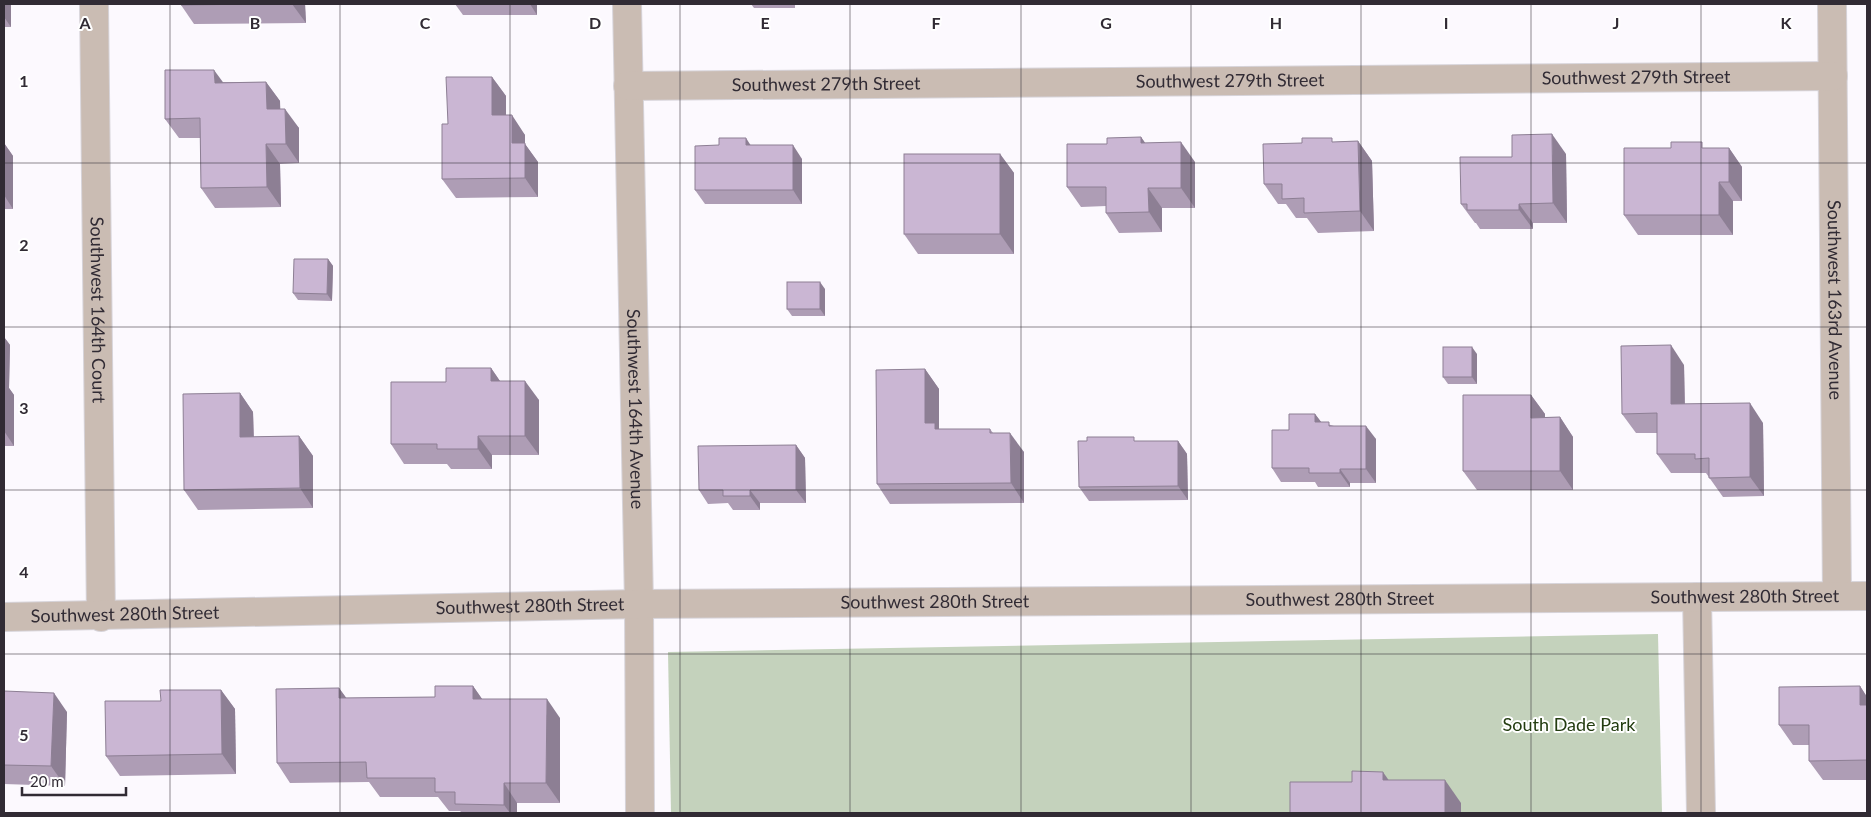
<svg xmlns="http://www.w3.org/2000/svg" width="1871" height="817" viewBox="0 0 1871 817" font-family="Lato,sans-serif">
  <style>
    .green { fill: #c4d2bc }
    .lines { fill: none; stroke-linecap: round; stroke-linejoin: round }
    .minor-casing { stroke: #d7d4da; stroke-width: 30 }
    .minor { stroke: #cabcb3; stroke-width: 28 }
    .wall { fill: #ae9db5 }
    .shaded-wall { fill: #8d7f94 }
    .building { fill: #cab6d3; stroke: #8d7f94 }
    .grid { fill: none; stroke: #312b34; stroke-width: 1; stroke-opacity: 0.55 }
    .labels { text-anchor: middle; stroke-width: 4; stroke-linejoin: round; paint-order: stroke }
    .street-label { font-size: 18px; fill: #312b34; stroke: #fff }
    .park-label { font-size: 18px; fill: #233c10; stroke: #fff }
    .grid-label { font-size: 16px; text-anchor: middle; font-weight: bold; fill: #312b34; stroke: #fff; stroke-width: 4; stroke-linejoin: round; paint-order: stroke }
  </style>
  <rect width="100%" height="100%" fill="#fcf9fe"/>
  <polygon class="green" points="1658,634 1662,813 671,813 668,652"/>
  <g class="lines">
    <g class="minor-casing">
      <g id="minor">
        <path id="s1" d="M94,4L101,617"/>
        <path id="s2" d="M627,4L639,604L640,813"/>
        <path id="s3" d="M1832,4L1837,596"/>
        <path id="s4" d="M628,86L1833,76"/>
        <polyline points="1697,597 1701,813"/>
        <path id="s5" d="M4,617L639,604L1867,596"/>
      </g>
    </g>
    <use href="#minor" class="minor"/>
  </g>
  <g class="wall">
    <rect x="4" y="4" width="7" height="23"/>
    <polygon points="181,4 305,4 306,23 194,24 181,5"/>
    <polygon points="455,4 537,4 537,15 463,15"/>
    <polygon points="751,4 795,4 795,8 754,8"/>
    <polygon points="1103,4 1135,4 1135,5 1104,5"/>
    <polygon points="492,77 506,96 506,115 525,135 525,144 538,162 538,197 456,198 442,179 448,124"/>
    <polygon points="223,82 266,82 280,101 280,109 299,128 299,163 280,164 281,207 215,208 201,188 200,138 179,138 165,119"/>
    <polygon points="1141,137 1145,143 1195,162 1195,208 1162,208 1162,232 1119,233 1106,213 1106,206 1081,207 1067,187 1107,144"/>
    <polygon points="1358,141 1372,161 1374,231 1318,233 1307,218 1296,218 1286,204 1278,204 1264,184 1335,142"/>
    <polygon points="4,143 13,156 13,209 4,209"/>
    <polygon points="750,145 802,159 802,204 705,204 695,190"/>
    <polygon points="1705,148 1729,148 1742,167 1742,201 1733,201 1733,235 1638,235 1624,215"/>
    <polygon points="1000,154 1014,173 1014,254 918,254 904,234"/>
    <polygon points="1566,154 1567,223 1533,223 1533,229 1480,229 1476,223 1475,223 1461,204 1512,157"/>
    <polygon points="328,259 333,266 332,301 298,300 293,293"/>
    <polygon points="825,289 825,316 792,316 787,309"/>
    <polygon points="4,337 10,345 9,388 14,395 14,446 4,446"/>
    <polygon points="1477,354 1477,384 1448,384 1443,377"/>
    <polygon points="1684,365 1685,404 1763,423 1764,496 1723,497 1706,473 1671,473 1657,454 1657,433 1636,433 1622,414"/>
    <polygon points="491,368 500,381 539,400 539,455 492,455 492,469 451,469 447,464 404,464 391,444 446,382"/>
    <polygon points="925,369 939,389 939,429 990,429 993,433 1024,452 1024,503 890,504 877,484"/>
    <polygon points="240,393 253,412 254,437 299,436 313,456 313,508 198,510 184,490"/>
    <polygon points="1531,395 1545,414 1545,417 1560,417 1573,437 1573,490 1477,490 1463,471"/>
    <polygon points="1315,414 1321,422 1376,439 1376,483 1350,483 1350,487 1318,487 1315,482 1281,482 1272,468 1289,430"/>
    <polygon points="1137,441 1178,441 1187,454 1188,500 1089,501 1079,487"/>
    <polygon points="796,445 805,458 806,503 760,503 760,510 733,510 728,503 708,504 699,490"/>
    <polygon points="473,686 482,699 560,718 560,803 517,803 517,813 462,813 460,811 449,811 438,797 380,797 369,782 290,783 277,763 339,688 346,698 435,697"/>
    <polygon points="1860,686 1867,697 1867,780 1823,780 1809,761 1809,745 1793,745 1779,725"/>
    <polygon points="221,690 235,709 236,774 120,776 106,756"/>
    <polygon points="4,691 67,712 65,786 4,784"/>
  </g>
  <g class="shaded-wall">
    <polygon points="4,4 11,4 11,27 4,17"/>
    <polygon points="292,4 305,4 306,23"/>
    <polygon points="530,4 537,4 537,15"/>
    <polygon points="214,70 228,89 215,83"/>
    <polygon points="492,77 506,96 506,135 492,115"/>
    <polygon points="266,82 280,101 281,128 267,109"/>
    <polygon points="285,109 299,128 299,163 286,144"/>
    <polygon points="512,115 525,135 525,144 538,162 538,197 525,178 512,143"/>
    <polygon points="1552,134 1566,154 1567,223 1553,203"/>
    <polygon points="1141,137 1155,157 1141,143"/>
    <polygon points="746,138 755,152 746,145"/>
    <polygon points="1358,141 1372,161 1374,231 1360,211"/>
    <polygon points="1181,142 1195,162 1195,208 1181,188"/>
    <polygon points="4,143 13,156 13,209 4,195"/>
    <polygon points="266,144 280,164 281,207 267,187"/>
    <polygon points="793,145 802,159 802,204 793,190"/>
    <polygon points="1729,148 1742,167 1742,201 1729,182"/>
    <polygon points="1000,154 1014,173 1014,254 1000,234"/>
    <polygon points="1719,182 1733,201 1733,235 1719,215"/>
    <polygon points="1148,188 1162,208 1162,232 1149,212"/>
    <polygon points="1519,204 1533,223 1533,229 1519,210"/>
    <polygon points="328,259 333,266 332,301 327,294"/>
    <polygon points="820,282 825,289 825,316 820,309"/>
    <polygon points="4,337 10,345 9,388 14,395 14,446 4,431"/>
    <polygon points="1671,345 1684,365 1685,424 1671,404"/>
    <polygon points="1472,347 1477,354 1477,384 1472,377"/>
    <polygon points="491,368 504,387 491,381"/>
    <polygon points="925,369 939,389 939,429 948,442 925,423"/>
    <polygon points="525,381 539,400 539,455 525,436"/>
    <polygon points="240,393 253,412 254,456 240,437"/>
    <polygon points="1531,395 1545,414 1545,437 1531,418"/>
    <polygon points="1750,403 1763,423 1764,496 1750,477"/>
    <polygon points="1315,414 1325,427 1315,422"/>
    <polygon points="1560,417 1573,437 1573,490 1560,471"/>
    <polygon points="1366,426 1376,439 1376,483 1366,469"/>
    <polygon points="1010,433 1024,452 1024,503 1011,483"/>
    <polygon points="299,436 313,456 313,508 300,488"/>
    <polygon points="478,436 492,455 492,469 478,449"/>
    <polygon points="1178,441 1187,454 1188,500 1178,486"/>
    <polygon points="796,445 805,458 806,503 796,490"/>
    <polygon points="1340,469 1350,483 1350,487 1340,473"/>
    <polygon points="750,490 760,503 760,510 750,496"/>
    <polygon points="473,686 487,706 473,699"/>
    <polygon points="1860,686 1867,697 1867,715 1860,705"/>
    <polygon points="339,688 353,707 339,698"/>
    <polygon points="221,690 235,709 236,774 222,754"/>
    <polygon points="54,693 67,712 65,786 51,766"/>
    <polygon points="547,699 560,718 560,803 546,783"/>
    <polygon points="1383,772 1399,795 1383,780"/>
    <polygon points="1445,780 1461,803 1461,813 1445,813"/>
    <polygon points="504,783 517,803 517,813 510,813 504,805"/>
  </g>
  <g class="building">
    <polygon points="181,4 259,4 181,5"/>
    <polygon points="165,70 214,70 215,83 266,82 267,109 285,109 286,144 266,144 267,187 201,188 200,118 165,119"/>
    <polygon points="446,77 492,77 492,115 512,115 512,143 525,143 525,178 442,179 442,124 448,124"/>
    <polygon points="1552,134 1553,203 1519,204 1519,210 1467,210 1467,204 1461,204 1460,157 1512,157 1512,135"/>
    <polygon points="1141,137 1141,143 1181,142 1181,188 1148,188 1149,212 1106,213 1106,187 1067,187 1067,144 1107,144 1107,138"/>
    <polygon points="719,138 746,138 746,145 793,145 793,190 695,190 695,146 719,145"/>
    <polygon points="1302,138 1332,138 1332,142 1358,141 1360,211 1304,213 1304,198 1282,199 1282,184 1264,184 1263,144 1302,143"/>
    <polygon points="1671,142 1702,142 1702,148 1729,148 1729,182 1719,182 1719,215 1624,215 1624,148 1671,148"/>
    <rect x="904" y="154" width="96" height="80"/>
    <polygon points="294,259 328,259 327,294 293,293"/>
    <rect x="787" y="282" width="33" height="27"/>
    <polygon points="1671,345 1671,404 1750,403 1750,477 1709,478 1709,458 1695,459 1695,454 1657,454 1657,413 1622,414 1621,346"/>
    <rect x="1443" y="347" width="29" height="30"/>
    <polygon points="446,368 491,368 491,381 525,381 525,436 478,436 478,449 437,449 437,444 391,444 391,382 446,382"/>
    <polygon points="925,369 925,423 935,423 935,429 990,429 990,433 1010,433 1011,483 877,484 876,370"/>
    <polygon points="240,393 240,437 299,436 300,488 184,490 183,394"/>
    <polygon points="1463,395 1531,395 1531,418 1560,417 1560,471 1463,471"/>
    <polygon points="1289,414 1315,414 1315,422 1329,422 1329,426 1366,426 1366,469 1340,469 1340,473 1309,473 1309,468 1272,468 1272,430 1289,430"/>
    <polygon points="1087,437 1134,437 1134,441 1178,441 1178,486 1079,487 1078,441 1087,441"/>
    <polygon points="796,445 796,490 750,490 750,496 723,496 723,490 699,490 698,446"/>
    <polygon points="435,686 473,686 473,699 547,699 546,783 504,783 504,805 455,804 455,792 435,792 435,778 367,778 366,762 277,763 276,689 339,688 339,698 435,697"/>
    <polygon points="1860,686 1860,705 1867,705 1867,760 1809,761 1809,725 1779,725 1779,687"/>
    <polygon points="160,690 221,690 222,754 106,756 105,701 161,701"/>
    <polygon points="4,691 54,693 51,766 4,765"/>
    <polygon points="1352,771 1383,772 1383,780 1445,780 1445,813 1290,813 1290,782 1352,782"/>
  </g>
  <path class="grid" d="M170,4V813M340,4V813M510,4V813M680,4V813M850,4V813M1021,4V813M1191,4V813M1361,4V813M1531,4V813M1701,4V813M4,163H1867M4,327H1867M4,490H1867M4,654H1867"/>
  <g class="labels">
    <g class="street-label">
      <text dy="6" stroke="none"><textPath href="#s4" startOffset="1008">Southwest 279th Street</textPath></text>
      <text dy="6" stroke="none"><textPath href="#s4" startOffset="602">Southwest 279th Street</textPath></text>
      <text dy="6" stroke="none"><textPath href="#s4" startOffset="198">Southwest 279th Street</textPath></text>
      <text dy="6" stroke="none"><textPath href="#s3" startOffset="296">Southwest 163rd Avenue</textPath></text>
      <text dy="6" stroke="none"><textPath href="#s1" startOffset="306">Southwest 164th Court</textPath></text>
      <text dy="6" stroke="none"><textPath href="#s2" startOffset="405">Southwest 164th Avenue</textPath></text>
      <text dy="6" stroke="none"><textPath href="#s5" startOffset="1741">Southwest 280th Street</textPath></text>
      <text dy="6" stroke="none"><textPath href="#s5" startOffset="1336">Southwest 280th Street</textPath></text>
      <text dy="6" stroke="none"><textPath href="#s5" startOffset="931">Southwest 280th Street</textPath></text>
      <text dy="6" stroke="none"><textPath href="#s5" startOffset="526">Southwest 280th Street</textPath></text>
      <text dy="6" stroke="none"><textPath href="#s5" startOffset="121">Southwest 280th Street</textPath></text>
    </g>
    <g class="park-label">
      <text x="1569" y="731">South Dade Park</text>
    </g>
  </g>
  <g class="grid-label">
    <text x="85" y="29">A</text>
    <text x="255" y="29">B</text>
    <text x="425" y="29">C</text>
    <text x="595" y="29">D</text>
    <text x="765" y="29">E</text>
    <text x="936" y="29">F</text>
    <text x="1106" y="29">G</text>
    <text x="1276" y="29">H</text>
    <text x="1446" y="29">I</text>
    <text x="1616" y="29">J</text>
    <text x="1786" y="29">K</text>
    <text x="24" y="87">1</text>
    <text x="24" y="251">2</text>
    <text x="24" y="414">3</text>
    <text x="24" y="578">4</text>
    <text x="24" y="741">5</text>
  </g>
  <rect width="1871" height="817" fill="none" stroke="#312b34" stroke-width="10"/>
  <path d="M22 787v8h104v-8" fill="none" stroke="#312b34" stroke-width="2.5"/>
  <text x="30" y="787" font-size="15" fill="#312b34" stroke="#ffffff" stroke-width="4" paint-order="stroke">20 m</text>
</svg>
